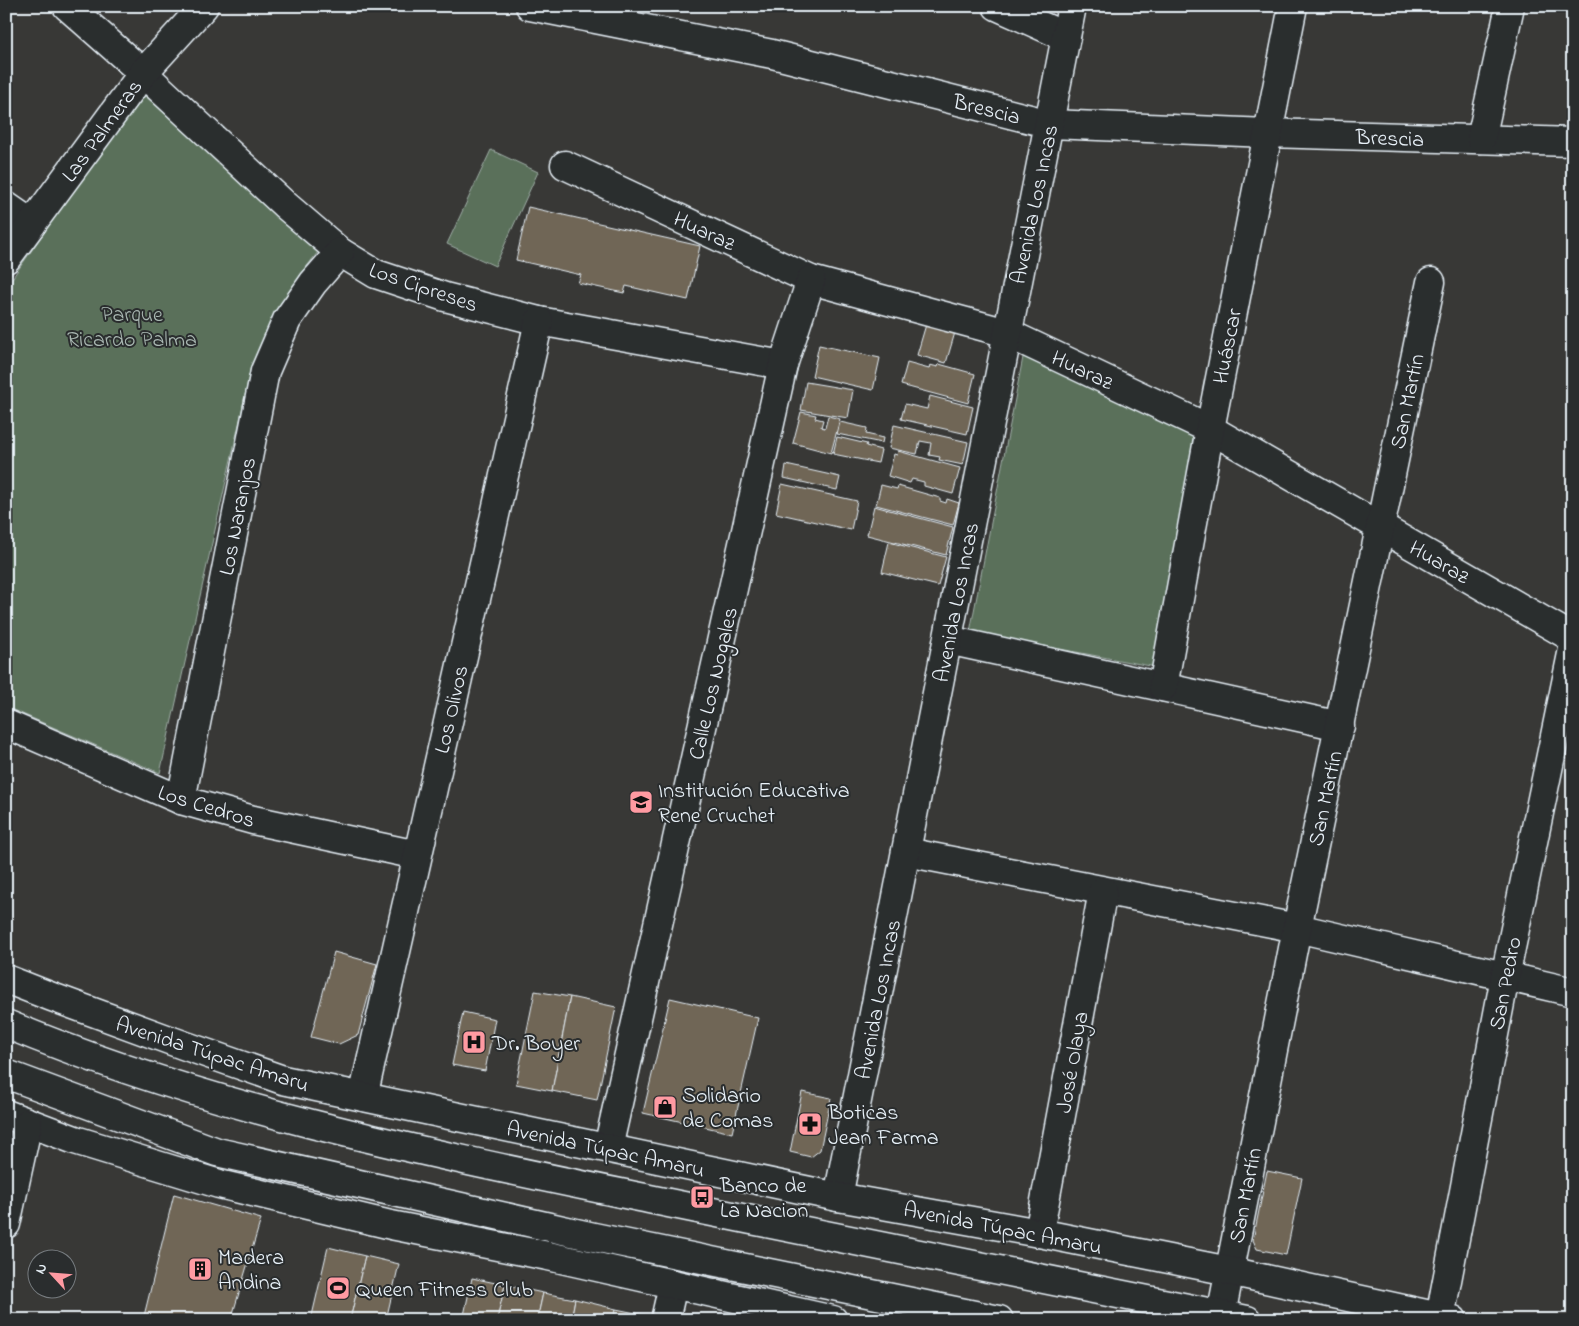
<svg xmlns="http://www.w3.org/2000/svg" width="1579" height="1326" viewBox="0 0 1579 1326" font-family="'Indie Flower',sans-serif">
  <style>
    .green { fill: #5a6f5a; stroke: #a1b0a9 }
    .building { fill: #706657; stroke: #e8f1f8 }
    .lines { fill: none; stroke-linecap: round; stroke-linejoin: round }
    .street-casing { stroke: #e8f1f8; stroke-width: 31 }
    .secondary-casing { stroke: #e8f1f8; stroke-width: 31 }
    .highway-casing { stroke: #e8f1f8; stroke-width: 31 }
    .street { stroke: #2a2d2e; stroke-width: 28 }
    .secondary { stroke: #2a2d2e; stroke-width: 28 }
    .highway { stroke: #2a2d2e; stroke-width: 28 }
    .labels { text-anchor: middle; stroke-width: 4; stroke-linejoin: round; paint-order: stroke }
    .street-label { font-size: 22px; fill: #e8f1f8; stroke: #2a2d2e }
    .park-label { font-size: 22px; fill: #a8b6b1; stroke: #2a2d2e }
    .poi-label { font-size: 22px; fill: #e8f1f8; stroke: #2a2d2e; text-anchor: start }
  </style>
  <rect width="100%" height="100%" fill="#383836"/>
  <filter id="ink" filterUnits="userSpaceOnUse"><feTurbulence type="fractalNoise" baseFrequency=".02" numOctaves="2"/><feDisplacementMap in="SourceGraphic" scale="10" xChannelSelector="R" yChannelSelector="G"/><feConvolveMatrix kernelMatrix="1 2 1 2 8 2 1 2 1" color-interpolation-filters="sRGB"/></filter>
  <g filter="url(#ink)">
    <g class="green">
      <polygon points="142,93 318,252 301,274 277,313 251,366 241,415 160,773 6,707 6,287"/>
      <polygon points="491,150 538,172 495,266 447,244"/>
      <polygon points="1025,347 1202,428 1161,668 970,632"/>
    </g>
    <g class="building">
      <polygon points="528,207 700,246 688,300 626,286 624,293 578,283 581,275 516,260"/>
      <polygon points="927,321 956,329 946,363 917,355"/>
      <polygon points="819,345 880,358 873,390 812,376"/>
      <polygon points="907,363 929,369 930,365 938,367 939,364 975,374 968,403 901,385"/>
      <polygon points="806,382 853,390 848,418 801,410"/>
      <polygon points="930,396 973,407 967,434 901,419 905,404 927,409"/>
      <polygon points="801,412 816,415 815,418 823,420 821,427 825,428 828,416 840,419 831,453 793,443"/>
      <polygon points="840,422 867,428 866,434 883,438 882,443 837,434"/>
      <polygon points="894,425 968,442 963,465 939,460 940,457 929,455 931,443 920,441 917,454 889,448"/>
      <polygon points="837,437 867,444 866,446 881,450 878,463 833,454"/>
      <polygon points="898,451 960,468 953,494 924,486 924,482 912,479 910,483 888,476 894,454 897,455"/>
      <polygon points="786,465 840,477 837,490 784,478"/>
      <polygon points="782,484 857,501 851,530 776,513"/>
      <polygon points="881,485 897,489 898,486 940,498 940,501 946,503 947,499 959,503 953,525 876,505"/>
      <polygon points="874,506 953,527 946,555 867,535"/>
      <polygon points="889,542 946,557 938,586 882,572"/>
      <polygon points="334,952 377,964 358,1035 339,1044 311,1037"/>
      <polygon points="535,991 570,997 552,1091 516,1084"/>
      <polygon points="570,997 616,1007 597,1100 552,1091"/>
      <polygon points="670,998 758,1018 732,1133 643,1113"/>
      <polygon points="463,1012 495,1019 485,1071 452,1065"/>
      <polygon points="802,1092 831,1098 820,1150 811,1157 790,1152"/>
      <polygon points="1267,1171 1302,1178 1286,1255 1257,1249 1253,1240"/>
      <polygon points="174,1194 261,1219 231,1320 143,1320"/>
      <polygon points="328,1247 365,1256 350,1320 311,1320"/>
      <polygon points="365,1256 399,1264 386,1320 350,1320"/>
      <polygon points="472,1278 505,1285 497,1320 463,1320"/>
      <polygon points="505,1285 543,1293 537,1320 497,1320"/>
      <polygon points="543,1293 575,1299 571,1320 537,1320"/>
      <polygon points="575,1299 616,1309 613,1320 571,1320"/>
      <polygon points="616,1309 650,1316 649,1320 613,1320"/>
    </g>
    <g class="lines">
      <g class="street-casing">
        <g id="street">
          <polyline points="67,6 143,73 284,204 340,252 376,274 445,297 539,321 783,365"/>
          <polyline points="530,6 772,54 1050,124 1268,133 1573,142"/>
          <polyline points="997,6 1066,37"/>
          <polyline points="1481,139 1510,6"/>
          <polyline points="565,165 811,280 1007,333 1210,429 1573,638"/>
          <polyline points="6,206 32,224"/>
          <polyline points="6,259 143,73 204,6"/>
          <polyline points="948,640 1340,726"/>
          <polyline points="1163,687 1210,429 1293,6"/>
          <polyline points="6,724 181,800 253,820 417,855"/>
          <polyline points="181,800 265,371 287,320 313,283 340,252"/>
          <polyline points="906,852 1297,928 1573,992"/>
          <polyline points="363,1097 539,321"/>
          <polyline points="608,1148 783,365 811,280"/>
          <polyline points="838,1197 1072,6"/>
          <polyline points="1039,1233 1103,891"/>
          <polyline points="1221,1315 1297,928 1431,282"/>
          <polyline points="1440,1317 1505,977 1573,649"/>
          <polyline points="665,1320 673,1285"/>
        </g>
      </g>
      <g class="secondary-casing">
        <g id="secondary">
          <polyline points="6,979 52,997 183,1045 283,1080 838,1197 1039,1233 1229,1271 1453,1320"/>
          <polyline points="6,1114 75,1140 219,1184 391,1225 548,1256 833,1320"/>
          <polyline points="6,1224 28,1123"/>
        </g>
      </g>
      <g class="highway-casing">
        <g id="highway">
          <path d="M6,1024C212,1110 432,1154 649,1199C848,1240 1047,1280 1247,1320"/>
          <polyline points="6,1074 217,1152 594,1237 999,1320"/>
        </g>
      </g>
      <use href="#street" class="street"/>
      <use href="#secondary" class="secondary"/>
      <use href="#highway" class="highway"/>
    </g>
  </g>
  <defs>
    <g id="school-square" transform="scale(1.25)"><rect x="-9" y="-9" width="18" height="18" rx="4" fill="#ff9aa2" stroke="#2a2d2e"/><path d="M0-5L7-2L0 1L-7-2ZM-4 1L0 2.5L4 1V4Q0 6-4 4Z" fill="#111"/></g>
    <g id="hospital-square" transform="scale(1.25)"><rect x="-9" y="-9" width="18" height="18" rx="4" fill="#ff9aa2" stroke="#2a2d2e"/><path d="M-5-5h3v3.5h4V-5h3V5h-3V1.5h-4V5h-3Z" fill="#111"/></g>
    <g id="shop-square" transform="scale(1.25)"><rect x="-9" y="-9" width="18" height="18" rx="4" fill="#ff9aa2" stroke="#2a2d2e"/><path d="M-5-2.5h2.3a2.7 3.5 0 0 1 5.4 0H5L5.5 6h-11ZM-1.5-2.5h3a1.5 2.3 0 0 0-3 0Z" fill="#111"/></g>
    <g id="pharmacy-square" transform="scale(1.25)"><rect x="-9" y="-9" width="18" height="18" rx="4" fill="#ff9aa2" stroke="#2a2d2e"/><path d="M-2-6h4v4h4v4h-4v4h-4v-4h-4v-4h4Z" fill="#111"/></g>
    <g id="bus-square" transform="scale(1.25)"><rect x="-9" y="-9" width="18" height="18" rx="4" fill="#ff9aa2" stroke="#2a2d2e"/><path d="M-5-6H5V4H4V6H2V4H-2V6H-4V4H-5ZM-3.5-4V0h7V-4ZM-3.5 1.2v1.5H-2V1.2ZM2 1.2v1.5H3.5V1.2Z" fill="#111"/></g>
    <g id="building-square" transform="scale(1.25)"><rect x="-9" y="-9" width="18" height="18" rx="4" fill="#ff9aa2" stroke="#2a2d2e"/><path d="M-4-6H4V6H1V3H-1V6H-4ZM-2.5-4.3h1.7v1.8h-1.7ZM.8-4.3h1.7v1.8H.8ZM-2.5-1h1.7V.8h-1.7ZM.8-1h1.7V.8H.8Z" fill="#111"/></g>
    <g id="stadium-square" transform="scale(1.25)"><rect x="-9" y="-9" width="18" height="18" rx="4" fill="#ff9aa2" stroke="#2a2d2e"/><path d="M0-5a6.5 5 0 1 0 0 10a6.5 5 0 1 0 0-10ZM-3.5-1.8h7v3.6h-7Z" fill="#111"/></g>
  </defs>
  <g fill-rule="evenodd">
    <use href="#school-square" x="641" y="802"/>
    <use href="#hospital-square" x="474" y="1042"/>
    <use href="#shop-square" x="665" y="1107"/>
    <use href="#pharmacy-square" x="810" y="1124"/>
    <use href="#bus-square" x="702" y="1197"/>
    <use href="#building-square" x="200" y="1269"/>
    <use href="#stadium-square" x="338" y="1288"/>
  </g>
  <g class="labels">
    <g class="street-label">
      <text transform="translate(987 108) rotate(14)" y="8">Brescia</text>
      <text transform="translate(101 130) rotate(-54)" y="8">Las Palmeras</text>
      <text transform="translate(1390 137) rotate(2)" y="8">Brescia</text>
      <text transform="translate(1033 204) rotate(-78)" y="8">Avenida Los Incas</text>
      <text transform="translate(705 230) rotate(25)" y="8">Huaraz</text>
      <text transform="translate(424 286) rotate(19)" y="8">Los Cipreses</text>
      <text transform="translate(1226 346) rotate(-79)" y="8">Huáscar</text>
      <text transform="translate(1083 369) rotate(25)" y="8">Huaraz</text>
      <text transform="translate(1406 401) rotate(-78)" y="8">San Martín</text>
      <text transform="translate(236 516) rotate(-79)" y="8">Los Naranjos</text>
      <text transform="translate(1440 561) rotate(30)" y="8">Huaraz</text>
      <text transform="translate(955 602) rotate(-79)" y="8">Avenida Los Incas</text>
      <text transform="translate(712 683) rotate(-77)" y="8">Calle Los Nogales</text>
      <text transform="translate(450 709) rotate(-77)" y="8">Los Olivos</text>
      <text transform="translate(1324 798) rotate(-78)" y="8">San Martín</text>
      <text transform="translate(207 805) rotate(17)" y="8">Los Cedros</text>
      <text transform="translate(1504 983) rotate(-79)" y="8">San Pedro</text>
      <text transform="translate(877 999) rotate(-79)" y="8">Avenida Los Incas</text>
      <text transform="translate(213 1053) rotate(18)" y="8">Avenida Túpac Amaru</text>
      <text transform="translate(1071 1062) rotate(-80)" y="8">José Olaya</text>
      <text transform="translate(606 1148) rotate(12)" y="8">Avenida Túpac Amaru</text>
      <text transform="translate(1244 1195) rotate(-79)" y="8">San Martín</text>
      <text transform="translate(1003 1227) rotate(11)" y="8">Avenida Túpac Amaru</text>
    </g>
    <g class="park-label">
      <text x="132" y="321">Parque<tspan x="132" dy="25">Ricardo Palma</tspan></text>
    </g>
    <g class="poi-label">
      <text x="658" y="797">Institución Educativa<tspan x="658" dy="25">Rene Cruchet</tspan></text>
      <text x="492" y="1050">Dr. Boyer</text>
      <text x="682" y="1102">Solidario<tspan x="682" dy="25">de Comas</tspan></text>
      <text x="828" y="1119">Boticas<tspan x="828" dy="25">Jean Farma</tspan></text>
      <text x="720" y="1192">Banco de<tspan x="720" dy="25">La Nacion</tspan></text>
      <text x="218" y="1264">Madera<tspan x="218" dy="25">Andina</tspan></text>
      <text x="356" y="1296">Queen Fitness Club</text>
    </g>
  </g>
  <rect width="1579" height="1326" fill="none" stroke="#2a2d2e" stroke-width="25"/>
  <rect x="12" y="12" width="1554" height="1301" fill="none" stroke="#e8f1f8" stroke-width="2" filter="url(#ink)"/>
  <g transform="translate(52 1274) rotate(296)"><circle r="24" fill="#2a2d2e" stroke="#767b7f"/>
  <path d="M0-4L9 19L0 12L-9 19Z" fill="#ff9aa2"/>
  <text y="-8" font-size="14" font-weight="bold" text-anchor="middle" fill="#e8f1f8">N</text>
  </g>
</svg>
